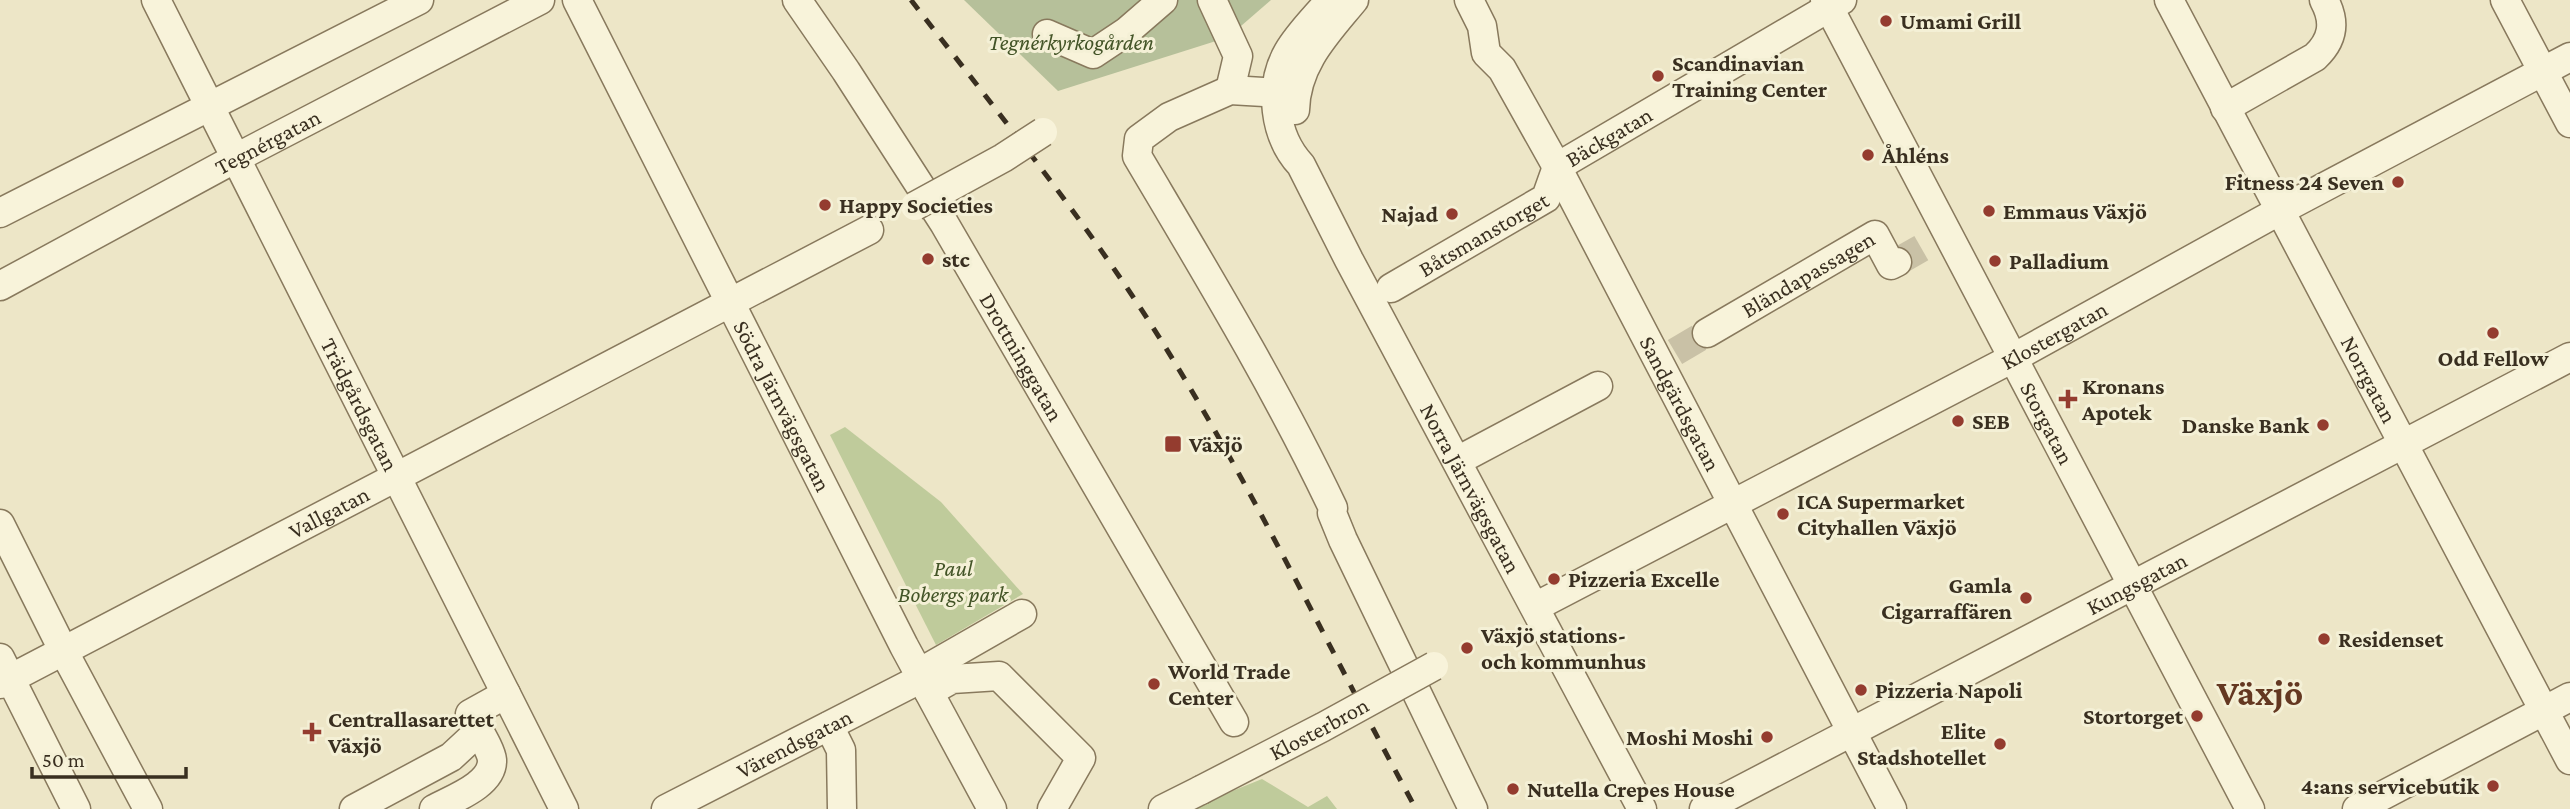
<svg xmlns="http://www.w3.org/2000/svg" width="2570" height="809" viewBox="0 0 2570 809" font-family="'Crimson Pro',serif">
  <style>
    .green { fill: #bfcb9b }
    .cemetery { fill: #b6c09a }
    .lines { fill: none; stroke-linecap: round; stroke-linejoin: round }
    .minor-tunnel { stroke: #c9c1a6; stroke-width: 28; stroke-dasharray: 28 14; stroke-linecap: butt }
    .minor-casing { stroke: #88795d; stroke-width: 31 }
    .minor { stroke: #f8f3da; stroke-width: 28 }
    .rail { stroke: #392f20; stroke-width: 5; stroke-dasharray: 12 12; stroke-linecap: butt }
    .minor-bridge-casing { stroke: #88795d; stroke-width: 31; stroke-linecap: butt }
    .minor-bridge { stroke: #f8f3da; stroke-width: 28 }
    .poi-dot { fill: #943c2f; stroke: #f4f0d6; stroke-width: 2.5 }
    .labels { text-anchor: middle; stroke-width: 6; stroke-linejoin: round; paint-order: stroke }
    .poi-label { font-size: 23px; font-weight: bold; fill: #392f20; stroke: #f4f0d6; text-anchor: start }
    .park-label { font-size: 23px; font-style: italic; fill: #435427; stroke: #f4f0d6 }
    .street-label { font-size: 23px; fill: #392f20; stroke: #f4f0d6 }
    .town-label { font-size: 37px; font-weight: bold; fill: #643821; stroke: #f4f0d6 }
  </style>
  <rect width="100%" height="100%" fill="#ede6c7"/>
  <g class="green">
    <polygon points="845,427 941,502 1023,594 936,645 830,435"/>
    <polygon points="1262,779 1308,807 1327,796 1337,809 1188,809"/>
  </g>
  <polygon class="cemetery" points="964,0 1271,0 1241,26 1216,41 1058,91"/>
  <g class="lines">
    <g class="minor-tunnel">
      <polyline points="1897,262 1925,246"/>
      <polyline points="1675,352 1707,333"/>
    </g>
    <g class="minor-casing">
      <g id="minor">
        <path id="s1" d="M156,0L564,809"/>
        <path id="s2" d="M577,0L904,646L992,809"/>
        <path id="s3" d="M797,0L846,71L944,223L1234,722"/>
        <polyline points="1212,0 1238,56 1230,90"/>
        <path id="s4" d="M1330,0C1316,17 1299,33 1288,52C1268,87 1274,136 1301,165L1349,260L1642,809"/>
        <path id="s5" d="M1469,0L1482,26L1486,53L1502,69L1557,167L1892,809"/>
        <path id="s6" d="M1825,0L2250,809"/>
        <path id="s7" d="M2169,0L2570,760"/>
        <polyline points="2505,0 2570,123"/>
        <polyline points="1047,34 1093,54 1126,32 1163,0"/>
        <path d="M1296,94L1230,90L1169,117L1139,139L1137,156C1205,271 1275,386 1333,508L1332,513L1343,540L1473,809"/>
        <path d="M2225,108L2315,57C2333,40 2336,22 2324,0"/>
        <path d="M1295,110C1296,64 1326,34 1354,0"/>
        <path id="s8" d="M1557,167L1842,0"/>
        <polyline points="0,213 419,0"/>
        <path id="s9" d="M0,286L236,158L540,0"/>
        <path id="s10" d="M1391,288L1546,198L1557,167"/>
        <path id="s11" d="M1707,333L1875,235L1891,265L1897,262"/>
        <polyline points="1457,461 1598,386"/>
        <polyline points="0,524 63,650 148,809"/>
        <path id="s12" d="M1535,607L2013,358L2279,211L2570,57"/>
        <polyline points="0,658 76,809"/>
        <polyline points="919,673 1022,614"/>
        <path id="s13" d="M0,684L869,230"/>
        <polyline points="929,692 952,679 999,676 1081,758 1052,809"/>
        <polyline points="829,726 841,750 842,809"/>
        <polyline points="354,809 451,757 479,731"/>
        <path d="M434,809C452,799 493,785 492,760C491,749 475,725 470,714L506,694"/>
        <path id="s14" d="M666,809L922,678"/>
        <polyline points="1163,809 1201,790"/>
        <path id="s15" d="M1704,809L2570,357"/>
        <polyline points="2357,809 2570,697"/>
      </g>
    </g>
    <use href="#minor" class="minor"/>
    <path class="rail" d="M911,0C998,113 1089,224 1164,345C1257,495 1332,655 1416,809"/>
    <g class="minor-bridge-casing">
      <g id="minor-bridge">
        <polyline points="915,206 1003,158 1043,132"/>
        <path id="s16" d="M1201,790L1323,727L1434,666"/>
      </g>
    </g>
    <use href="#minor-bridge" class="minor-bridge"/>
  </g>
  <g class="poi-dot">
    <circle cx="1886" cy="21" r="7"/>
    <circle cx="1658" cy="76" r="7"/>
    <circle cx="1868" cy="155" r="7"/>
    <circle cx="2398" cy="182" r="7"/>
    <circle cx="825" cy="205" r="7"/>
    <circle cx="1989" cy="211" r="7"/>
    <circle cx="1452" cy="214" r="7"/>
    <circle cx="928" cy="259" r="7"/>
    <circle cx="1995" cy="261" r="7"/>
    <circle cx="2493" cy="333" r="7"/>
    <path d="M2064.5 388.5h7v7h7v7h-7v7h-7v-7h-7v-7h7z"/>
    <circle cx="1958" cy="421" r="7"/>
    <circle cx="2323" cy="425" r="7"/>
    <rect x="1164" y="435" width="18" height="18" rx="3.5"/>
    <circle cx="1783" cy="514" r="7"/>
    <circle cx="1554" cy="579" r="7"/>
    <circle cx="2026" cy="598" r="7"/>
    <circle cx="2324" cy="639" r="7"/>
    <circle cx="1467" cy="648" r="7"/>
    <circle cx="1154" cy="684" r="7"/>
    <circle cx="1861" cy="690" r="7"/>
    <circle cx="2197" cy="716" r="7"/>
    <path d="M308.5 721.5h7v7h7v7h-7v7h-7v-7h-7v-7h7z"/>
    <circle cx="1767" cy="737" r="7"/>
    <circle cx="2000" cy="744" r="7"/>
    <circle cx="2493" cy="786" r="7"/>
    <circle cx="1513" cy="789" r="7"/>
  </g>
  <g class="labels">
    <g class="poi-label">
      <text x="1900" y="29">Umami Grill</text>
      <text x="1672" y="71">Scandinavian<tspan x="1672" dy="26">Training Center</tspan></text>
      <text x="1882" y="163">Åhléns</text>
      <text x="2384" y="190" text-anchor="end">Fitness 24 Seven</text>
      <text x="839" y="213">Happy Societies</text>
      <text x="2003" y="219">Emmaus Växjö</text>
      <text x="1438" y="222" text-anchor="end">Najad</text>
      <text x="942" y="267">stc</text>
      <text x="2009" y="269">Palladium</text>
      <text x="2493" y="366" text-anchor="middle">Odd Fellow</text>
      <text x="2082" y="394">Kronans<tspan x="2082" dy="26">Apotek</tspan></text>
      <text x="1972" y="429">SEB</text>
      <text x="2309" y="433" text-anchor="end">Danske Bank</text>
      <text x="1189" y="452">Växjö</text>
      <text x="1797" y="509">ICA Supermarket<tspan x="1797" dy="26">Cityhallen Växjö</tspan></text>
      <text x="1568" y="587">Pizzeria Excelle</text>
      <text x="2012" y="593" text-anchor="end">Gamla<tspan x="2012" dy="26">Cigarraffären</tspan></text>
      <text x="1481" y="643">Växjö stations-<tspan x="1481" dy="26">och kommunhus</tspan></text>
      <text x="2338" y="647">Residenset</text>
      <text x="1168" y="679">World Trade<tspan x="1168" dy="26">Center</tspan></text>
      <text x="1875" y="698">Pizzeria Napoli</text>
      <text x="2183" y="724" text-anchor="end">Stortorget</text>
      <text x="328" y="727">Centrallasarettet<tspan x="328" dy="26">Växjö</tspan></text>
      <text x="1986" y="739" text-anchor="end">Elite<tspan x="1986" dy="26">Stadshotellet</tspan></text>
      <text x="1753" y="745" text-anchor="end">Moshi Moshi</text>
      <text x="2479" y="794" text-anchor="end">4:ans servicebutik</text>
      <text x="1527" y="797">Nutella Crepes House</text>
    </g>
    <g class="park-label">
      <text x="1071" y="50">Tegnérkyrkogården</text>
      <text x="953" y="576">Paul<tspan x="953" dy="26">Bobergs park</tspan></text>
    </g>
    <g class="street-label">
      <text dy="8" stroke="none"><textPath href="#s8" startOffset="60">Bäckgatan</textPath></text>
      <text dy="8" stroke="none"><textPath href="#s9" startOffset="304">Tegnérgatan</textPath></text>
      <text dy="8" stroke="none"><textPath href="#s10" startOffset="107">Båtsmanstorget</textPath></text>
      <text dy="8" stroke="none"><textPath href="#s11" startOffset="117">Bländapassagen</textPath></text>
      <text dy="8" stroke="none"><textPath href="#s12" startOffset="586">Klostergatan</textPath></text>
      <text dy="8" stroke="none"><textPath href="#s3" startOffset="422">Drottninggatan</textPath></text>
      <text dy="8" stroke="none"><textPath href="#s7" startOffset="429">Norrgatan</textPath></text>
      <text dy="8" stroke="none"><textPath href="#s5" startOffset="458">Sandgärdsgatan</textPath></text>
      <text dy="8" stroke="none"><textPath href="#s1" startOffset="453">Trädgårdsgatan</textPath></text>
      <text dy="8" stroke="none"><textPath href="#s2" startOffset="455">Södra Järnvägsgatan</textPath></text>
      <text dy="8" stroke="none"><textPath href="#s6" startOffset="478">Storgatan</textPath></text>
      <text dy="8" stroke="none"><textPath href="#s4" startOffset="553">Norra Järnvägsgatan</textPath></text>
      <text dy="8" stroke="none"><textPath href="#s13" startOffset="371">Vallgatan</textPath></text>
      <text dy="8" stroke="none"><textPath href="#s15" startOffset="488">Kungsgatan</textPath></text>
      <text dy="8" stroke="none"><textPath href="#s16" startOffset="133">Klosterbron</textPath></text>
      <text dy="8" stroke="none"><textPath href="#s14" startOffset="144">Värendsgatan</textPath></text>
    </g>
    <g class="town-label">
      <text x="2260" y="705">Växjö</text>
    </g>
  </g>
  <path d="M32 767v10h154v-10" fill="none" stroke="#392f20" stroke-width="3.5"/>
  <text x="42" y="767" font-size="21" fill="#392f20" stroke="#f4f0d6" stroke-width="5" paint-order="stroke">50 m</text>
</svg>
